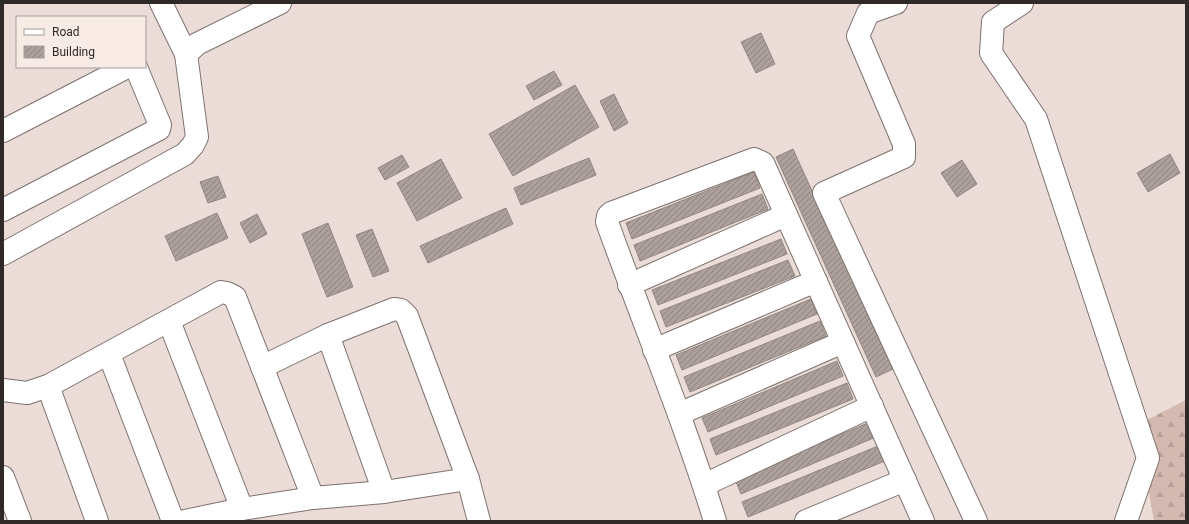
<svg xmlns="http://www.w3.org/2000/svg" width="1189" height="524" viewBox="0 0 1189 524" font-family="Roboto,sans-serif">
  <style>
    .forest { fill: url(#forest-firs) }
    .building { fill: url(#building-hatch); stroke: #938682 }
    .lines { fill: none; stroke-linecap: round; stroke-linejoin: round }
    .minor-casing { stroke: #7e726e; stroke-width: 24 }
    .minor { stroke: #fff; stroke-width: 22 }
  </style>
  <defs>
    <pattern id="forest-firs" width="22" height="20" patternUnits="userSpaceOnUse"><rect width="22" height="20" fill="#d4b9b1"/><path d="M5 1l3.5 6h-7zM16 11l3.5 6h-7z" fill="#b69f98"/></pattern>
    <pattern id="building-hatch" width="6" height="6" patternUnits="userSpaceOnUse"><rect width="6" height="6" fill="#ada09c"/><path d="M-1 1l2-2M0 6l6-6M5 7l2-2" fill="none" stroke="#8d837f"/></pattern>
  </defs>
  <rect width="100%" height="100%" fill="#ebdcd8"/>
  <polygon class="forest" points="1186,400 1186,521 1154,521 1137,425"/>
  <g class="building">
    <polygon points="761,33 775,64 756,73 741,42"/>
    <polygon points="554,71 562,85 534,100 526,86"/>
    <polygon points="575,85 599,127 513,176 489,134"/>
    <polygon points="614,94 628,123 614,131 600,101"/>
    <polygon points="793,149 893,369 876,377 776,157"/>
    <polygon points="1170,154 1180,173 1148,192 1137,173"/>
    <polygon points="402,155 409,167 385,180 378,168"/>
    <polygon points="589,158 596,175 521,205 514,188"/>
    <polygon points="441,159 462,198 417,221 397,183"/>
    <polygon points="962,160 977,184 957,197 941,173"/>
    <polygon points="754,172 760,188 632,239 626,223"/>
    <polygon points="218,176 226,197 208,203 200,182"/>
    <polygon points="762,194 768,209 640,261 634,245"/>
    <polygon points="506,208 513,224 428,263 420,246"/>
    <polygon points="217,213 228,238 176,261 165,236"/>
    <polygon points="257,214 267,234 250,243 240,223"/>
    <polygon points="328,223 353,287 327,297 302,234"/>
    <polygon points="372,229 389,271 373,277 356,235"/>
    <polygon points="781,239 787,254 658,305 652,290"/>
    <polygon points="788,260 795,276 666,327 660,311"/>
    <polygon points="811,299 817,314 682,370 676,355"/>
    <polygon points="820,321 826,336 690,392 684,377"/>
    <polygon points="837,361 843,376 708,432 702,418"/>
    <polygon points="847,383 853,399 716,455 710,439"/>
    <polygon points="870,422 876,437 741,494 735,479"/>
    <polygon points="878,446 885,461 748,517 742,502"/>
  </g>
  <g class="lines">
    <g class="minor-casing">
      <g id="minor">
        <polyline points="161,3 186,54"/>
        <polyline points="896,3 868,13 858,36 904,144 904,157 824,193 976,521"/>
        <polyline points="1022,3 993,22 991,53 1036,119 1148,458 1126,521"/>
        <polyline points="3,131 127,67"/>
        <polyline points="3,210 159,129 160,125 136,67"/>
        <polyline points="3,254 185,154 193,145 197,137 186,54 197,44 280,3"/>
        <polyline points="629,285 786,215"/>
        <polyline points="169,321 242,509"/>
        <polyline points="328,335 384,492"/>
        <polyline points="654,350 816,281"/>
        <polyline points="109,354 173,521"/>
        <polyline points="262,367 328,335 394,309 401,310 407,316 468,479 479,521"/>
        <polyline points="48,386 97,521"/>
        <polyline points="3,390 27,393 48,386 221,292 227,293 235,297 313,498"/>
        <polyline points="679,414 843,342"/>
        <polyline points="3,477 20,521"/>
        <polyline points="704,485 872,406"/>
        <polyline points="185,521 242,509 313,498 384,492 468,479"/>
        <path d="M715,521C684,420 643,322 607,222L608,216L611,213L754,159L763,163L923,521"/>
        <polyline points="806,521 905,480"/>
      </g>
    </g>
    <use href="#minor" class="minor"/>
  </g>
  <rect width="1189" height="524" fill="none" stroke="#2f2a28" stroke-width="8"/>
  <rect x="16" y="16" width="130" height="52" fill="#f8eae5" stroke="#a89d99"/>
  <rect x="24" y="29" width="20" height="6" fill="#ffffff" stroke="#a89d99"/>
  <text x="52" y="36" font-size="12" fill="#2f2a28">Road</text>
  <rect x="24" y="46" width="20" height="12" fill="url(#building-hatch)" stroke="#a89d99"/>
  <text x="52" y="56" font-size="12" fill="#2f2a28">Building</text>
</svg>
